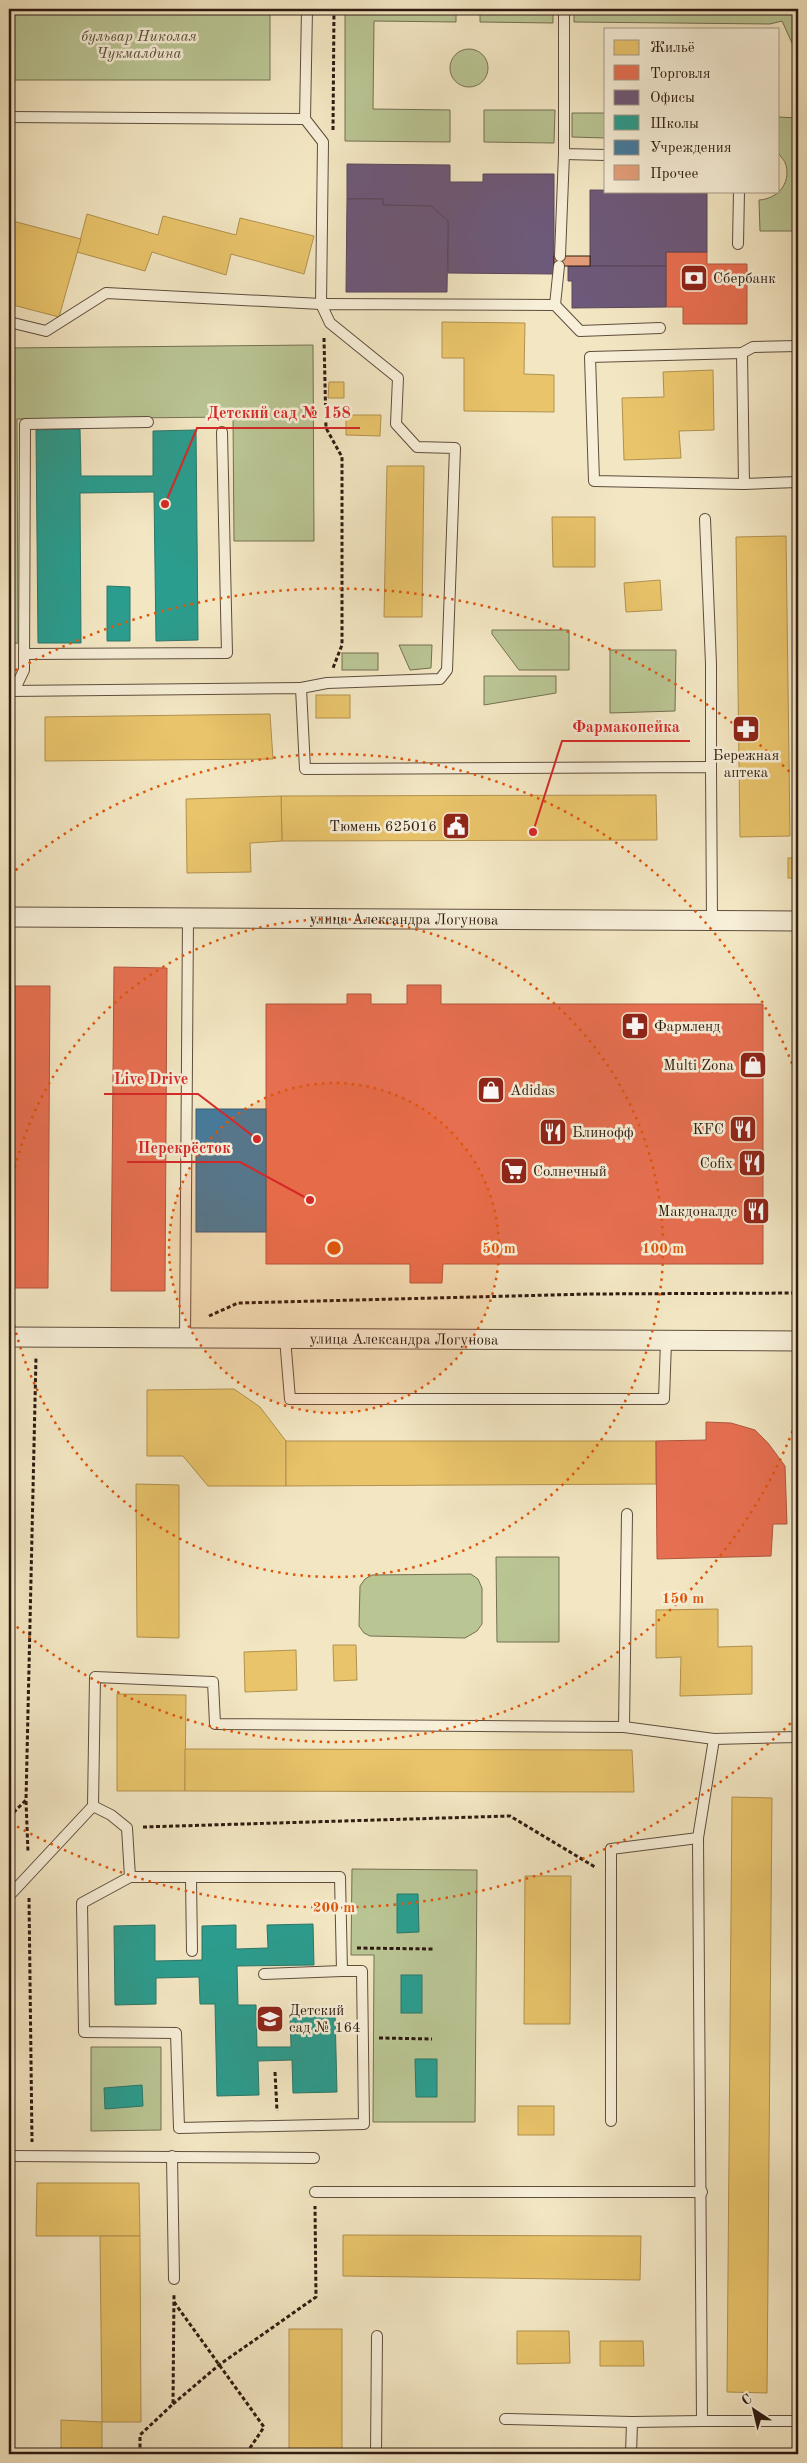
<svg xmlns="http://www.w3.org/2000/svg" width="807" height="2463" viewBox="0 0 807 2463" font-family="'Old Standard TT',serif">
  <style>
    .green { fill: #bac594; stroke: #747052 }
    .homes { fill: #e9c46a; stroke: #b1914f }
    .shops { fill: #e76f51; stroke: #b0563e }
    .offices { fill: #6d597a; stroke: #5a465a }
    .schools { fill: #2a9d8f; stroke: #2b7669 }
    .public { fill: #457b9d; stroke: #3e5e73 }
    .building { fill: #e49e79; stroke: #2e1a11 }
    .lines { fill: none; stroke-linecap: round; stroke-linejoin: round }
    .service-casing { stroke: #5f4d3e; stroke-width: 12 }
    .minor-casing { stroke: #5f4d3e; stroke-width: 21 }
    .path { stroke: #2e1a11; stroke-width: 3; stroke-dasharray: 4 2.5; stroke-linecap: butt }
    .service { stroke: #f7efd8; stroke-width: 10 }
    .minor { stroke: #f7efd8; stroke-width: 19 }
    .ring { fill: none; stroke: #df560c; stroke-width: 2.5; stroke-dasharray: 2.5 5 }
    .labels { text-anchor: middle; stroke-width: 5; stroke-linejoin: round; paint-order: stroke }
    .park-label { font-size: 15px; font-style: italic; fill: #584d38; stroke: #f7efd8 }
    .poi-label { font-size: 15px; fill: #2e1a11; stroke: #f7efd8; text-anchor: start }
    .street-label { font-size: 15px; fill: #2e1a11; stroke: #f7efd8 }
    .centre { fill: #df560c; stroke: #f7efd8; stroke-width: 2.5 }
    .ring-label { font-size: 15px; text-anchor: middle; font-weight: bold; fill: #df560c; stroke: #f7efd8; stroke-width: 5; stroke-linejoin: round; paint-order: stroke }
    .leader { fill: none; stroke: #d62828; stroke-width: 2 }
    .callout-dot { fill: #d62828; stroke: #f7efd8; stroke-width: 2 }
    .callout-label { font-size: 16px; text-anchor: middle; font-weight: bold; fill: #d62828; stroke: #f7efd8; stroke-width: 5; stroke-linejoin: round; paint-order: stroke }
  </style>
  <rect width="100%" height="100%" fill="#f3e7c3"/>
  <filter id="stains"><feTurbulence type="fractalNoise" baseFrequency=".004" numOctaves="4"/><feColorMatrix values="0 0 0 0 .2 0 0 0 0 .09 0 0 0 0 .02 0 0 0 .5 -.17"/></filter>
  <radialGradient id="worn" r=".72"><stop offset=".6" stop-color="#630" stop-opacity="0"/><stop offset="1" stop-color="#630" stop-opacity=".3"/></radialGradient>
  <g class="green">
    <rect x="9" y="9" width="261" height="71"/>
    <polygon points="345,9 456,9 456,22 374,21 373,109 450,110 450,142 345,141"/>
    <polygon points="480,9 553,9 553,23 480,22"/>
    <polygon points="574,9 792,9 798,19 798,56 782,21 770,24 574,22"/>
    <circle cx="469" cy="68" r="19"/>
    <polygon points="484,110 555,110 554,143 484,142"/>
    <polygon points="572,113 606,113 606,138 572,137"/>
    <path d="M778,117L798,118V231H760L759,200C777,199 791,184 786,165C785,160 780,157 778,152C776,146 778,125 778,117Z"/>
    <polygon points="313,345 314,541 234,541 233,417 17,419 18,643 9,644 9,348"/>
    <polygon points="492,630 569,630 569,670 519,670 492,634"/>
    <polygon points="399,645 432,645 431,668 410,670"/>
    <polygon points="610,650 676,650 675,711 610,713"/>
    <rect x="342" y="653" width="36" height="17"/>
    <polygon points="484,676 556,676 556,693 484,705"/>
    <polygon points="496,1557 559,1557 559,1642 497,1642"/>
    <polygon points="471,1574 478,1579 482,1588 482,1624 477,1631 465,1638 370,1636 364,1633 359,1626 360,1586 365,1579 372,1575"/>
    <polygon points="352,1869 477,1870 475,2122 373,2122 374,1955 351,1955"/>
    <polygon points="91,2047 161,2047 161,2130 91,2131"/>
  </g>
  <g class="homes">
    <polygon points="87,214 158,235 163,216 236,235 240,218 314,236 304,274 231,254 226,275 152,252 145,271 77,252"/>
    <polygon points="9,220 81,239 59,317 9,304"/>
    <polygon points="442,322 525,323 524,374 554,375 554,412 464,411 464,358 442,358"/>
    <polygon points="713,370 714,430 679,431 681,458 624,460 622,398 664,397 663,372"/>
    <polygon points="329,382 344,382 344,398 328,398"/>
    <polygon points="346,415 381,415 380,436 346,435"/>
    <polygon points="387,466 424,466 422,617 384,617"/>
    <polygon points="552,517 595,517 595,567 553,567"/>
    <polygon points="786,536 790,836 740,837 736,537"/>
    <polygon points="660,580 662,610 626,612 624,583"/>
    <rect x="316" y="695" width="34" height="23"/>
    <polygon points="270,714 273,759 45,761 45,717"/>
    <polygon points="656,795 657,840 282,841 281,796"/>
    <polygon points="281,796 282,841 250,843 251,872 187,873 186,799"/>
    <rect x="788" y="858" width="10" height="20"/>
    <polygon points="234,1389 260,1407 286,1441 286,1486 208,1486 183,1456 147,1456 147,1390"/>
    <polygon points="286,1441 656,1441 656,1484 286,1486"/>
    <polygon points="136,1484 179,1485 179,1638 137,1637"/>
    <polygon points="718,1609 718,1647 752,1646 752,1694 680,1696 681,1657 656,1658 656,1610"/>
    <polygon points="333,1645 356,1645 357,1680 334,1681"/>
    <polygon points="296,1650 297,1690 245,1692 244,1652"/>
    <polygon points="117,1694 186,1695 185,1791 117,1791"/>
    <polygon points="185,1749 632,1750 634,1792 185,1791"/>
    <polygon points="732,1797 772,1798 767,2393 727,2392"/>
    <polygon points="525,1876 571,1876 570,2024 524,2024"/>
    <rect x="518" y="2106" width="36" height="29"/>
    <polygon points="37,2183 139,2183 140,2236 36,2236"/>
    <polygon points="343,2235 641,2236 640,2280 343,2276"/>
    <polygon points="100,2236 140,2236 141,2422 102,2422"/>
    <rect x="289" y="2329" width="53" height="125"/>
    <polygon points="517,2331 569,2331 570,2363 517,2364"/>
    <polygon points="600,2341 643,2341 644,2366 600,2366"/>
    <polygon points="61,2420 102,2422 102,2454 61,2454"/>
  </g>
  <g class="shops">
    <polygon points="666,252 707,252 707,264 747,264 747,324 683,324 683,307 666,307"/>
    <polygon points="114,967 167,968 165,1291 111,1291"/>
    <polygon points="407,985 441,985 441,1004 763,1004 763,1264 443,1264 442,1283 410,1283 410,1264 266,1264 266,1004 347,1004 347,994 371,994 371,1004 407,1004"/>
    <polygon points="9,986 50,986 48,1288 9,1288"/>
    <polygon points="706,1422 731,1423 755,1430 768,1443 785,1466 787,1524 773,1524 771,1556 657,1559 656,1441 706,1440"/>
  </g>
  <g class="offices">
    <polygon points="347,164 450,165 450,182 483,182 483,174 554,174 554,274 448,273 448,221 431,206 383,205 383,199 347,199"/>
    <polygon points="590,190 707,191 707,252 666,252 666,266 590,266"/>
    <polygon points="347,199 383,199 383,205 431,206 448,221 447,292 346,292"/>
    <polygon points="568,266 666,266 666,307 572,308 572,281 568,281"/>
  </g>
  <g class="schools">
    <polygon points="80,429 81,476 153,476 153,431 196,430 198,640 156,641 154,492 80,493 81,643 38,643 36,430"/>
    <polygon points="107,586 130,587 130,641 107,641"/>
    <polygon points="397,1894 418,1894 419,1932 397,1933"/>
    <polygon points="313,1924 314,1965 237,1966 238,2005 256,2005 257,2047 291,2047 290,2013 335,2012 337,2092 293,2093 292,2060 258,2061 259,2095 217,2096 215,2004 200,2004 199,1977 156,1978 156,2004 115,2005 114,1926 155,1925 155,1961 202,1960 202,1926 236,1925 236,1949 268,1948 267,1925"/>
    <rect x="401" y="1975" width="21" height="38"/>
    <polygon points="415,2059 437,2059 437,2097 416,2097"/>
    <polygon points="142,2085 143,2106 105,2109 104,2088"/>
  </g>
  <rect class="public" x="196" y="1109" width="70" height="123"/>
  <rect class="building" x="554" y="256" width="36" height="10"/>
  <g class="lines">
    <g class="service-casing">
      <g id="service">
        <polyline points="564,9 564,154 606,155"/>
        <polyline points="9,117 305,119 307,9"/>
        <polyline points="738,244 739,191"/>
        <polyline points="560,256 564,154"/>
        <polyline points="555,305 559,266"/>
        <polyline points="9,322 46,331 106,293 321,304 323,142 305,119"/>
        <polyline points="798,346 753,347 742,353 590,357 594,481 744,484 798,482"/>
        <polyline points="742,353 744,484"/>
        <polyline points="705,519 711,664 711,767"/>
        <polyline points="24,654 227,653 222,432"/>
        <polyline points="301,688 327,683 440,679 447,670 455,448 417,447 396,424 398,378 330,323 321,304 555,305 580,331 660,328"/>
        <polyline points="9,691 301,688 305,769 711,767 712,921"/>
        <polyline points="14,691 24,670 25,424 148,422"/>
        <polyline points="285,1338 290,1399 664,1399 666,1341"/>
        <polyline points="185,1339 188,918"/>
        <polyline points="624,1727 627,1514"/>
        <polyline points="93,1806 111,1815 127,1828 130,1877 340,1877 342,1971 362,1971 364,2124 179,2128 176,2033 84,2032 82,1903 130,1877"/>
        <polyline points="698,1838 702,2421 798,2421"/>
        <polyline points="191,1877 192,1951"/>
        <polyline points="9,1896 93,1806 95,1677 213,1682 215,1724 624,1727 714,1739 798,1737"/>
        <polyline points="264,1974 342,1971"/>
        <polyline points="611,2121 611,1849 698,1838 714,1739"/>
        <polyline points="9,2156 314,2158"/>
        <polyline points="172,2156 174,2279"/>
        <polyline points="315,2192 702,2192"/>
        <polyline points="505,2419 632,2422"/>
        <polyline points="376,2454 377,2336"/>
        <polyline points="631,2454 632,2422 702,2421"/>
      </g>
    </g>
    <g class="minor-casing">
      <g id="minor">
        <path id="s1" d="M9,917L798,921"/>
        <path id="s2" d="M9,1337L798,1341"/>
      </g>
    </g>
    <g class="path">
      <polyline points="333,130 334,9"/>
      <polyline points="324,338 326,428 342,457 342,645 333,668"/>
      <polyline points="209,1316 238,1303 589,1294 798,1293"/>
      <polyline points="26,1801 28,1852"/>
      <polyline points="9,1817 26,1800 36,1357"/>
      <polyline points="143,1827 510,1816 595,1867"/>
      <polyline points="29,1898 32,2142"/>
      <polyline points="357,1948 434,1949"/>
      <polyline points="379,2038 432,2039"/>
      <polyline points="275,2072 277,2111"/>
      <polyline points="174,2302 264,2427 246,2454"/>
      <polyline points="173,2404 219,2365 316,2297 315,2206"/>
      <polyline points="140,2454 140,2435 173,2404 174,2294"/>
    </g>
    <use href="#service" class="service"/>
    <use href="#minor" class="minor"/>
  </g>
  <circle cx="334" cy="1248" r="165" fill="#df560c" fill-opacity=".12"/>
  <g class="ring">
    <circle cx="334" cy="1248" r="165"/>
    <path d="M9 1197A329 329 0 1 1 9 1299"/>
    <path d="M798 1417A494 494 0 0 1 10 1621M10 875A494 494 0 0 1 798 1079"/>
    <path d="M796 1718A659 659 0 0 1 9 1822M9 674A659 659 0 0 1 796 778"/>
  </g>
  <defs>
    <g id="bank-square" transform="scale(1.4375)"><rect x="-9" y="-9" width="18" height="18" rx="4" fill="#8f2418" stroke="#f7efd8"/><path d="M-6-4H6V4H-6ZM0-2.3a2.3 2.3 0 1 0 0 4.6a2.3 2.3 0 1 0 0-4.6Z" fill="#fff"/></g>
    <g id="pharmacy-square" transform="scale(1.4375)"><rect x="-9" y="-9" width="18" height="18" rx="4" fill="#8f2418" stroke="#f7efd8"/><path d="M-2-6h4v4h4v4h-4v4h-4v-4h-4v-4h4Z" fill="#fff"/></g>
    <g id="civic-square" transform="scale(1.4375)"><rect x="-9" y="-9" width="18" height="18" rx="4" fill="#8f2418" stroke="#f7efd8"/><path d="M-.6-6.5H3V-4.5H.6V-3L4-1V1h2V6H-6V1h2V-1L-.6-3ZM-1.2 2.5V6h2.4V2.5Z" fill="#fff"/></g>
    <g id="shop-square" transform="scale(1.4375)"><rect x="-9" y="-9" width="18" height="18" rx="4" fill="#8f2418" stroke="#f7efd8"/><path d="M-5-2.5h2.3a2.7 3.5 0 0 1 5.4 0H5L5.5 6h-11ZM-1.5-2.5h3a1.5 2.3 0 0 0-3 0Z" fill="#fff"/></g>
    <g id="restaurant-square" transform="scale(1.4375)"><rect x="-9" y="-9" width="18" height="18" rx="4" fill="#8f2418" stroke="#f7efd8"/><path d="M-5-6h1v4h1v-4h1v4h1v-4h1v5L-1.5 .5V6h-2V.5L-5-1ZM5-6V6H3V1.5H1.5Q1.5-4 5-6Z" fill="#fff"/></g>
    <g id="supermarket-square" transform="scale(1.4375)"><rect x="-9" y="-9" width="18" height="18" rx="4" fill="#8f2418" stroke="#f7efd8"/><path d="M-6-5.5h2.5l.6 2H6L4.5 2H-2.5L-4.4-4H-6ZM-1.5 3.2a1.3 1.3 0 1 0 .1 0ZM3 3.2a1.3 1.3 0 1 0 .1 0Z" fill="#fff"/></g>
    <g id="school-square" transform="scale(1.4375)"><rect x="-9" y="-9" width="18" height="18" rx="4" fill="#8f2418" stroke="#f7efd8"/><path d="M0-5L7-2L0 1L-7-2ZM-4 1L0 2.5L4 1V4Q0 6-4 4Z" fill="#fff"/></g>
  </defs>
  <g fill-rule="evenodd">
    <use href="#bank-square" x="694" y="278"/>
    <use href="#pharmacy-square" x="746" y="729"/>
    <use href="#civic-square" x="456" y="826"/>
    <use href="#pharmacy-square" x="635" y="1026"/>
    <use href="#shop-square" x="753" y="1065"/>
    <use href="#shop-square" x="491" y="1090"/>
    <use href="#restaurant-square" x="743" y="1129"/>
    <use href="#restaurant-square" x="553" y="1132"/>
    <use href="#restaurant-square" x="752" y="1163"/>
    <use href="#supermarket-square" x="514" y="1171"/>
    <use href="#restaurant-square" x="756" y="1211"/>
    <use href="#school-square" x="270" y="2019"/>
  </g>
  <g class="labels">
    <g class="park-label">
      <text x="139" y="41">бульвар Николая<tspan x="139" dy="17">Чукмалдина</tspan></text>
    </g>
    <g class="poi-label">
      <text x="713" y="283">Сбербанк</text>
      <text x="746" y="760" text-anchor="middle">Бережная<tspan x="746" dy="17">аптека</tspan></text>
      <text x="437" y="831" text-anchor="end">Тюмень 625016</text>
      <text x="654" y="1031">Фармленд</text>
      <text x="734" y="1070" text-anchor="end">Multi Zona</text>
      <text x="510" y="1095">Adidas</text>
      <text x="724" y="1134" text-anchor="end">KFC</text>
      <text x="572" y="1137">Блинофф</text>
      <text x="733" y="1168" text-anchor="end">Cofix</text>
      <text x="533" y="1176">Солнечный</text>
      <text x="737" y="1216" text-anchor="end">Макдоналдс</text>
      <text x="289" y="2015">Детский<tspan x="289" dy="17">сад № 164</tspan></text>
    </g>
    <g class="street-label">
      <text dy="5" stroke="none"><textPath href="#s1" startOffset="395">улица Александра Логунова</textPath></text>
      <text dy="5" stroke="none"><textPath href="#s2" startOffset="395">улица Александра Логунова</textPath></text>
    </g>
  </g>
  <circle cx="334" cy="1248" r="8" class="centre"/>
  <g class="ring-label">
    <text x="499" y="1253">50 m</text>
    <text x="663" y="1253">100 m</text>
    <text x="683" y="1603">150 m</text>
    <text x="334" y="1912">200 m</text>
  </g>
  <path class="leader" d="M165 504L197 428H360M533 832L562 741H690M257 1139L198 1094H104M310 1200L240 1162H127"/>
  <g class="callout-dot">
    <circle cx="165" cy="504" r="5"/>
    <circle cx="533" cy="832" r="5"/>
    <circle cx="257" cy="1139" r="5"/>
    <circle cx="310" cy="1200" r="5"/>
  </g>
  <g class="callout-label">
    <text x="279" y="418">Детский сад № 158</text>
    <text x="626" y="732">Фармакопейка</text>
    <text x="151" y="1084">Live Drive</text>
    <text x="184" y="1153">Перекрёсток</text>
  </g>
  <rect width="807" height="2463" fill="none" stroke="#f3e7c3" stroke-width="30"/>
  <rect x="10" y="10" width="787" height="2443" fill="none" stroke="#2e1a11" stroke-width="2.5"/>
  <rect x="15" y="15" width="777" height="2433" fill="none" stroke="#2e1a11"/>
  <rect x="604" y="28" width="175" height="165" fill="#f7efd8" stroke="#a79a88"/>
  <rect x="614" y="40" width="25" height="15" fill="#e9c46a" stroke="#a79a88"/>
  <text x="650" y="52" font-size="15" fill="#2e1a11">Жильё</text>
  <rect x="614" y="65" width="25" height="15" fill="#e76f51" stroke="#a79a88"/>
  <text x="650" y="78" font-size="15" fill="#2e1a11">Торговля</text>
  <rect x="614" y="90" width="25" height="15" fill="#6d597a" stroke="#a79a88"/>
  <text x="650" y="102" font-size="15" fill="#2e1a11">Офисы</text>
  <rect x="614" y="115" width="25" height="15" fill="#2a9d8f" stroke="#a79a88"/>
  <text x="650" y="128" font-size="15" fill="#2e1a11">Школы</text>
  <rect x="614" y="140" width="25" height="15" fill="#457b9d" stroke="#a79a88"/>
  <text x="650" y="152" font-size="15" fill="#2e1a11">Учреждения</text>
  <rect x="614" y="165" width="25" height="15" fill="#e49e79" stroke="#a79a88"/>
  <text x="650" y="178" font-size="15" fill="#2e1a11">Прочее</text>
  <g transform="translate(754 2410) rotate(325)" stroke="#f7efd8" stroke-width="4" paint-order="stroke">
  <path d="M0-4L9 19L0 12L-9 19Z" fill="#2e1a11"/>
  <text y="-8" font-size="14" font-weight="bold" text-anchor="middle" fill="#2e1a11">С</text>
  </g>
  <rect width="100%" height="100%" filter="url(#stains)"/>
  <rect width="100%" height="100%" fill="url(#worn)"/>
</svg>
